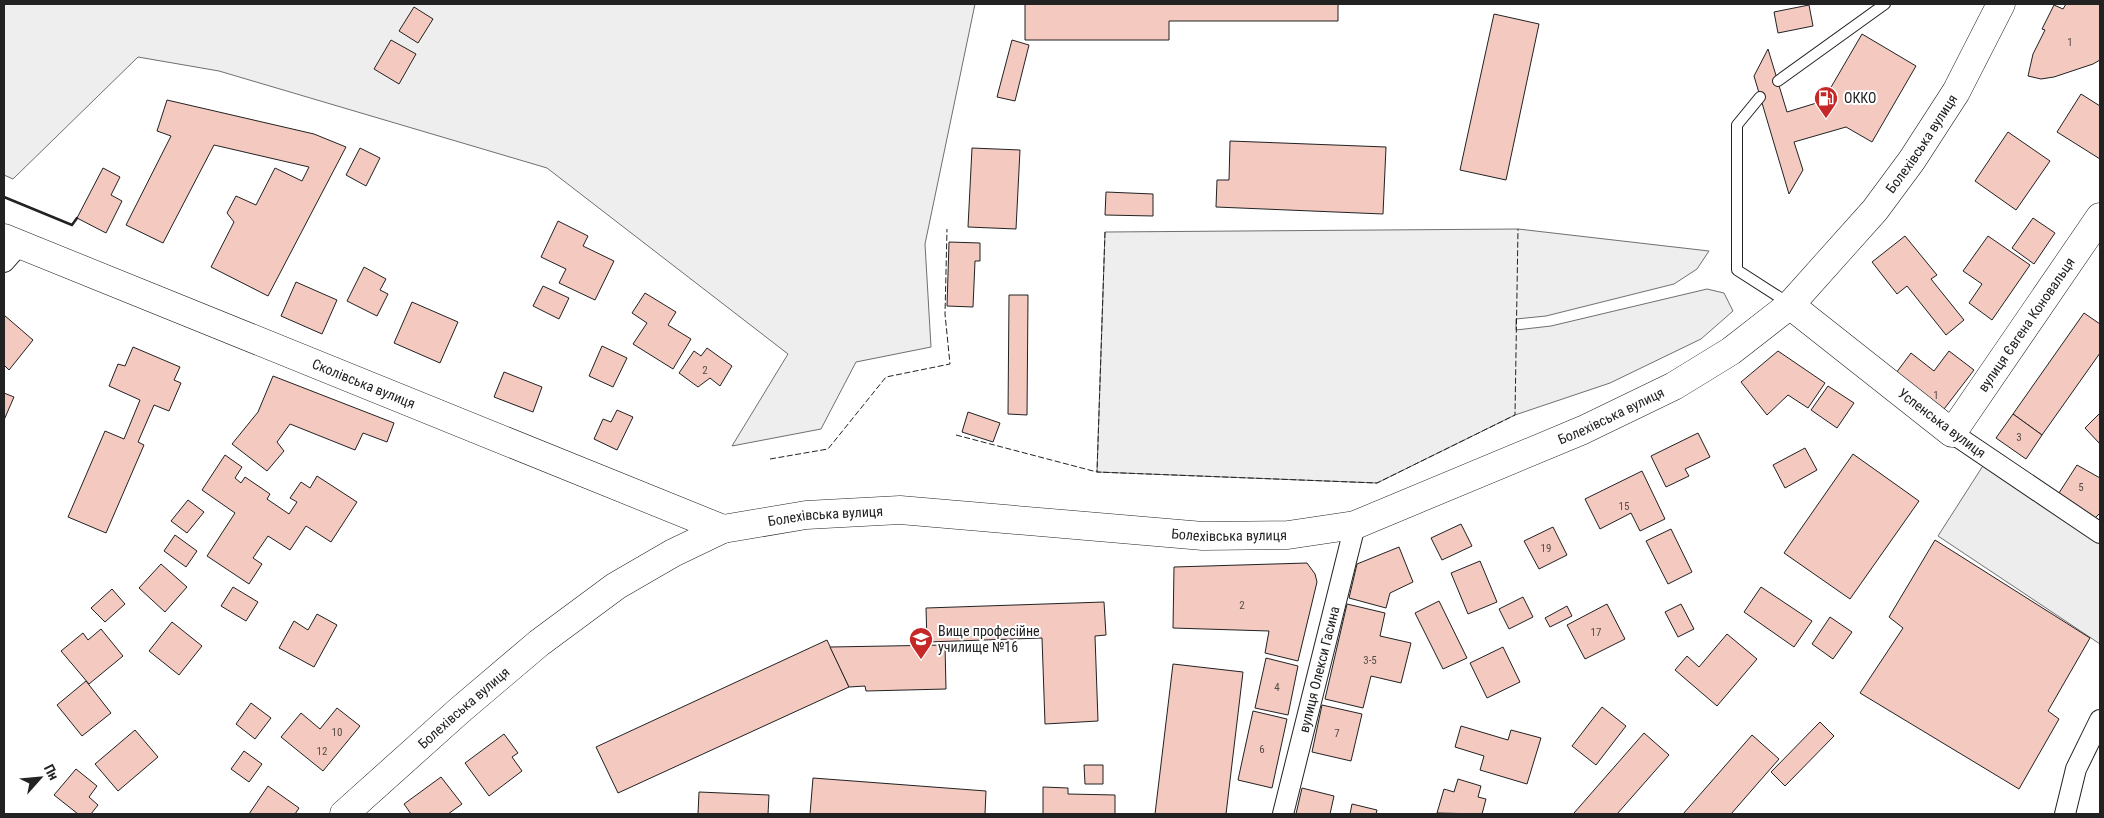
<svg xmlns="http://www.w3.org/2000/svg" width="2104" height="818" viewBox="0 0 2104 818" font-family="'Roboto Condensed',sans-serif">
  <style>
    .green { fill: #eee; stroke: #6f6f6f }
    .parking { fill: #ededed; stroke: #6f6f6f }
    .building { fill: #f3c9c0; stroke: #222 }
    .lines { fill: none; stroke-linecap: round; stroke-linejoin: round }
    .lane-casing { stroke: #222; stroke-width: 12 }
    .street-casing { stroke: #222; stroke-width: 22 }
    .secondary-casing { stroke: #222; stroke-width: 29 }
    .lane { stroke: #fff; stroke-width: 10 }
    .street { stroke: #fff; stroke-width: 20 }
    .secondary { stroke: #fff; stroke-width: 28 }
    .fence { stroke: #222; stroke-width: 1; stroke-dasharray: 6 2.5; stroke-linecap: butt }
    .wall { stroke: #222; stroke-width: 2.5 }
    .labels { text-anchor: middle; stroke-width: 4; stroke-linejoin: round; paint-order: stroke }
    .number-label { font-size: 11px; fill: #564c4a }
    .poi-label { font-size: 14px; fill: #222; stroke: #fff; text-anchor: start }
    .street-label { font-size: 14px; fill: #222; stroke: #fff }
  </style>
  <rect width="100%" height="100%" fill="#fff"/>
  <g class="green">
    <polygon points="4,4 975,4 925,244 931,347 856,362 821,429 732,446 788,354 547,168 219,71 138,57 13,179 4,175"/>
    <polygon points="1518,229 1709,251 1697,269 1674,284 1546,316 1516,319 1516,330 1551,326 1707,289 1724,293 1733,311 1701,339 1610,383 1515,415 1377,483 1097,472 1105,232"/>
  </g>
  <polygon class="parking" points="1986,461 2100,535 2100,644 1938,536"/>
  <g class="building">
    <polygon points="1025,4 1338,4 1338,21 1169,21 1169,40 1025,40"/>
    <polygon points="2066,4 2100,4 2100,60 2093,64 2054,77 2041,79 2028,76 2033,54 2045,30 2042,29 2054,5 2063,9"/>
    <polygon points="1809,5 1813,26 1778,33 1774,12"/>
    <polygon points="414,7 433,19 418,43 399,31"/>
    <polygon points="1494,14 1539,24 1506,180 1460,170"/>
    <polygon points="1862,34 1916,66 1872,142 1846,127 1794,142 1803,170 1789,194 1754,76 1768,49 1787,112 1823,101"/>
    <polygon points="391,40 416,54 399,84 374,69"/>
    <polygon points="1012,40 1029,45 1015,101 997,97"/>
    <polygon points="2081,94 2100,106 2100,159 2057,132"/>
    <polygon points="167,100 314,134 346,147 268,296 211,267 234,222 227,213 236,196 256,205 275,168 302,181 309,167 214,145 163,243 126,225 171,136 157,131"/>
    <polygon points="2008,132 2050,161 2016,210 1975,181"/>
    <polygon points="1230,141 1386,147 1383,214 1216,207 1217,180 1229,180"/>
    <polygon points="360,148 380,158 366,186 346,175"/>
    <polygon points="972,148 1020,150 1016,229 968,227"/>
    <polygon points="103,168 120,177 111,195 122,201 106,233 77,218"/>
    <polygon points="1106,192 1153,194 1153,216 1105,215"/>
    <polygon points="2033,218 2055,233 2034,264 2012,248"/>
    <polygon points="558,221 588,236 583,246 614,261 595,300 559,283 566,269 541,257"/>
    <polygon points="1905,236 1937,275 1931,279 1964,320 1946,335 1907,286 1897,294 1872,262"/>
    <polygon points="1988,236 2030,265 1992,320 1969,303 1982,284 1963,271"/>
    <polygon points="949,242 980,243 980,261 975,261 973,307 947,306"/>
    <polygon points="364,267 386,279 380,290 388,294 377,316 347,301"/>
    <polygon points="296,282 337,300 322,334 281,316"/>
    <polygon points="543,286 569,298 559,319 533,306"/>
    <polygon points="645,293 676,312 668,325 691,339 673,369 633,344 647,323 632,313"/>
    <polygon points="1009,295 1028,295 1027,415 1008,414"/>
    <polygon points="412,302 458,322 440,363 394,343"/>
    <polygon points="2084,313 2100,324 2100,353 2042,435 2013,414"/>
    <polygon points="4,315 33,340 9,370 4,365"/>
    <polygon points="602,346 627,358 613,387 589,376"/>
    <polygon points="133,347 180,367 174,380 181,383 169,411 154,405 138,442 144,445 106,533 68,517 105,431 124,439 140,400 109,386 118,364 125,366"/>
    <polygon points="707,348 732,366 720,386 710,378 698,387 679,373 694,351 701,356"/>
    <polygon points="1778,351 1825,383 1808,408 1788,395 1767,415 1741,382"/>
    <polygon points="1949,351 1974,370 1941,413 1893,377 1911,353 1934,371"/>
    <polygon points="504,372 542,387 533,412 494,397"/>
    <polygon points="273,376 394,423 387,442 363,433 355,450 290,424 277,442 284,451 267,471 232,444 258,412"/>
    <polygon points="1828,386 1854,403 1837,428 1811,410"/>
    <polygon points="4,393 14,397 4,420"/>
    <polygon points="617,410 633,417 617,450 594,439 603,419 611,422"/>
    <polygon points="968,412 1000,423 993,442 962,432"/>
    <polygon points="2100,413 2100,444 2085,428"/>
    <polygon points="2013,414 2042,435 2026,459 1996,438"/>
    <polygon points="1698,433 1710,457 1685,469 1689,476 1666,487 1651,456"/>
    <polygon points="1805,448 1817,470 1785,488 1773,465"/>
    <polygon points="1853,454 1919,501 1850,599 1784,553"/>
    <polygon points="225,455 242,467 235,478 241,483 245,477 270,494 267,499 289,514 297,502 290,498 301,482 310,488 317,476 357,502 331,542 306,526 290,550 268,536 253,558 262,564 249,584 207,556 235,513 202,490"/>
    <polygon points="2077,465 2100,478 2100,513 2094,519 2057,496"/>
    <polygon points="1642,471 1665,519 1640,531 1631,513 1600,529 1585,499"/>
    <polygon points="188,500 204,512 187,533 171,521"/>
    <polygon points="1461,524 1472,546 1442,560 1431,538"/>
    <polygon points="1553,527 1567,555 1539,569 1524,541"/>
    <polygon points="1671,529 1692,572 1668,584 1646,541"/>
    <polygon points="175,535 197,551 186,567 164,551"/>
    <polygon points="1935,540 2090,638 2048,711 2059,719 2019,789 1860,693 1903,628 1889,617"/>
    <polygon points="1399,547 1413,582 1390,593 1386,608 1349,598 1357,564"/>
    <polygon points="1480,561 1497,602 1468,614 1451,573"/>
    <polygon points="1307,563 1315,574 1317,582 1298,661 1265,653 1269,631 1173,628 1174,567"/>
    <polygon points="161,564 187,587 165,612 139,588"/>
    <polygon points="233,587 258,602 246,621 221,606"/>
    <polygon points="1761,587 1812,621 1794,647 1744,612"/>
    <polygon points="112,589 125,604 105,622 91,608"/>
    <polygon points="1523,597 1533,617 1509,629 1499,609"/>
    <polygon points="1439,601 1467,658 1443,669 1415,613"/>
    <polygon points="1104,602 1106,635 1095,636 1098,721 1045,724 1042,638 927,642 926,608"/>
    <polygon points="1347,604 1385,613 1380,636 1411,643 1401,683 1371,676 1363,708 1325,699"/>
    <polygon points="1607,604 1625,639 1585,659 1567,625"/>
    <polygon points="1681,604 1694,629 1678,637 1665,612"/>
    <polygon points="1567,606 1572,616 1550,627 1545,618"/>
    <polygon points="317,614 337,625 314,667 279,648 294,621 308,630"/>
    <polygon points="1830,617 1852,632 1833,659 1812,644"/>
    <polygon points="172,622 202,646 179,675 149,651"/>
    <polygon points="101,629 123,656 89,684 61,651 83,633 88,640"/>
    <polygon points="1727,634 1757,659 1717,706 1675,670 1687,656 1699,667"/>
    <polygon points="827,640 849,687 618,793 596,747"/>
    <polygon points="945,645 946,689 866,691 865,686 849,687 830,647"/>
    <polygon points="1503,647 1520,682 1487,698 1470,663"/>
    <polygon points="1266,658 1298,666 1288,715 1255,708"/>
    <polygon points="1173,664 1243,672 1226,814 1155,814"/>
    <polygon points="86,681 111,713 82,736 57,705"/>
    <polygon points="251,703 271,718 255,739 236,724"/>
    <polygon points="1322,705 1362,714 1351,761 1312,752"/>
    <polygon points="1602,707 1626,726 1596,765 1572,746"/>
    <polygon points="337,708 360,726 323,771 281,737 301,713 320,729"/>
    <polygon points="1253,711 1287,719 1272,788 1238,780"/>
    <polygon points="1820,722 1834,736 1785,786 1771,772"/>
    <polygon points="1461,726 1508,740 1511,730 1541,738 1527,784 1480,770 1484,756 1455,747"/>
    <polygon points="135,730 158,757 118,791 95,764"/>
    <polygon points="1644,733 1669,755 1617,814 1576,814 1574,813"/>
    <polygon points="504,734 518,753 512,757 522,771 489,796 465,763"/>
    <polygon points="1752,735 1779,759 1731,814 1683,814"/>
    <polygon points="244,751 262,764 249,782 231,769"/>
    <polygon points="1084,765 1103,765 1103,784 1085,784"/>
    <polygon points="76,769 97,786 89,797 98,805 91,814 78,814 54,795"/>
    <polygon points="441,777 462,804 448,814 411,814 404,804"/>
    <polygon points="813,778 986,791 985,814 810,814"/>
    <polygon points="1458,779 1481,786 1478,797 1486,799 1482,814 1437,813 1444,789 1454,792"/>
    <polygon points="268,786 299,808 295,814 249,814"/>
    <polygon points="1043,787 1068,788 1068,794 1115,795 1115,814 1043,814"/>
    <polygon points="1302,788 1334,796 1330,814 1296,814"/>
    <polygon points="699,792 769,795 768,814 698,814"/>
    <polygon points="1352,804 1377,810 1376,814 1350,814"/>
  </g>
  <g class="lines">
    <g class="lane-casing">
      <g id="lane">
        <polyline points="1778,81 1885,4"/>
        <polyline points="1760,97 1737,125 1737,270 1790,304"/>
      </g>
    </g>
    <g class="street-casing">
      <g id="street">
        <polyline points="4,262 20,244"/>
        <polyline points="1952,433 2100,533"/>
        <path id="s1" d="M1283,814L1355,525"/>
        <polyline points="2065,814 2076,769 2100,720"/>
      </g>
    </g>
    <g class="secondary-casing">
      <g id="secondary">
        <path id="s2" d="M4,238L723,529"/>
        <path id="s3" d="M1790,305L1952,433L2100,217"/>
        <path id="s4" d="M344,814L460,710L539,643L616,586L673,553L723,529L806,515L900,510L1203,536L1288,535L1355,525L1583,430L1674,386L1731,351L1790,305L1875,210L1912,160L1956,92L2001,4"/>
      </g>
    </g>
    <use href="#lane" class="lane"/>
    <use href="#street" class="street"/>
    <use href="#secondary" class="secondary"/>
    <g class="fence">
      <polyline points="1105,232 1097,472 1377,483 1515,415 1518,229"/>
      <polyline points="956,435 1097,472"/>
      <polyline points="770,459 828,449 886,377 950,364 945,314 947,229"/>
    </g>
    <polyline class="wall" points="4,197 72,225 77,218"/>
  </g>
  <defs>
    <g id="fuel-pin" transform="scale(1.25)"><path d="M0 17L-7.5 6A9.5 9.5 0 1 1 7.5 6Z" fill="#c62828" stroke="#fff"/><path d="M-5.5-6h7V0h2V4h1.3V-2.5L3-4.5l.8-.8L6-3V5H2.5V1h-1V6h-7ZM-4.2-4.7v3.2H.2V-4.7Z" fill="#fff"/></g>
    <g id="university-pin" transform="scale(1.25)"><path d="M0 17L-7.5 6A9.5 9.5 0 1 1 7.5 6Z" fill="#c62828" stroke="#fff"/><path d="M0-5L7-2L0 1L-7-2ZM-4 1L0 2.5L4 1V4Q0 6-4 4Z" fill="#fff"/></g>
  </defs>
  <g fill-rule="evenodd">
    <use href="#fuel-pin" x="1826" y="98"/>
    <use href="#university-pin" x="921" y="639"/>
  </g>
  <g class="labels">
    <g class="number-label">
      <text x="2070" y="46">1</text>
      <text x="705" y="374">2</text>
      <text x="1936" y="399">1</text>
      <text x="2019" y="441">3</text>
      <text x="2081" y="491">5</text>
      <text x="1624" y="510">15</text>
      <text x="1546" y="552">19</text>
      <text x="1242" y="609">2</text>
      <text x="1596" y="636">17</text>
      <text x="1370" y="664">3-5</text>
      <text x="1277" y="691">4</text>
      <text x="337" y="736">10</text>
      <text x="1337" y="737">7</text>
      <text x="1262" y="753">6</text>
      <text x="322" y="755">12</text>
    </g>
    <g class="poi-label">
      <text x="1844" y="103">ОККО</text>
      <text x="938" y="636">Вище професійне<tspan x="938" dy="16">училище №16</tspan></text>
    </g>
    <g class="street-label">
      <text dy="5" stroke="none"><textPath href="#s4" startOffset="1810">Болехівська вулиця</textPath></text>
      <text dy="5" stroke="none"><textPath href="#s3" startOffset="338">вулиця Євгена Коновальця</textPath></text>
      <text dy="5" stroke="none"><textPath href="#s2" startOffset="388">Сколівська вулиця</textPath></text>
      <text dy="5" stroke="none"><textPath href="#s4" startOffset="1390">Болехівська вулиця</textPath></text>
      <text transform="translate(1942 423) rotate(37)" y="5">Успенська вулиця</text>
      <text dy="5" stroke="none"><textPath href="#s4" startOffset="580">Болехівська вулиця</textPath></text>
      <text dy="5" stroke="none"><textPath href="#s4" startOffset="985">Болехівська вулиця</textPath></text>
      <text dy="5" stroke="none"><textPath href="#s1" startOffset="149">вулиця Олекси Гасина</textPath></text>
      <text dy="5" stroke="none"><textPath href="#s4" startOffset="160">Болехівська вулиця</textPath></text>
    </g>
  </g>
  <rect width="2104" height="818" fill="none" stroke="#222222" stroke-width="10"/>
  <g transform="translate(40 778) rotate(63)" stroke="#ffffff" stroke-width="4" paint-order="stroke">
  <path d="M0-4L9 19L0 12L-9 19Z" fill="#222222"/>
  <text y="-8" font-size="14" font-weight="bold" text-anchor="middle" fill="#222222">Пн</text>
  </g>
</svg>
